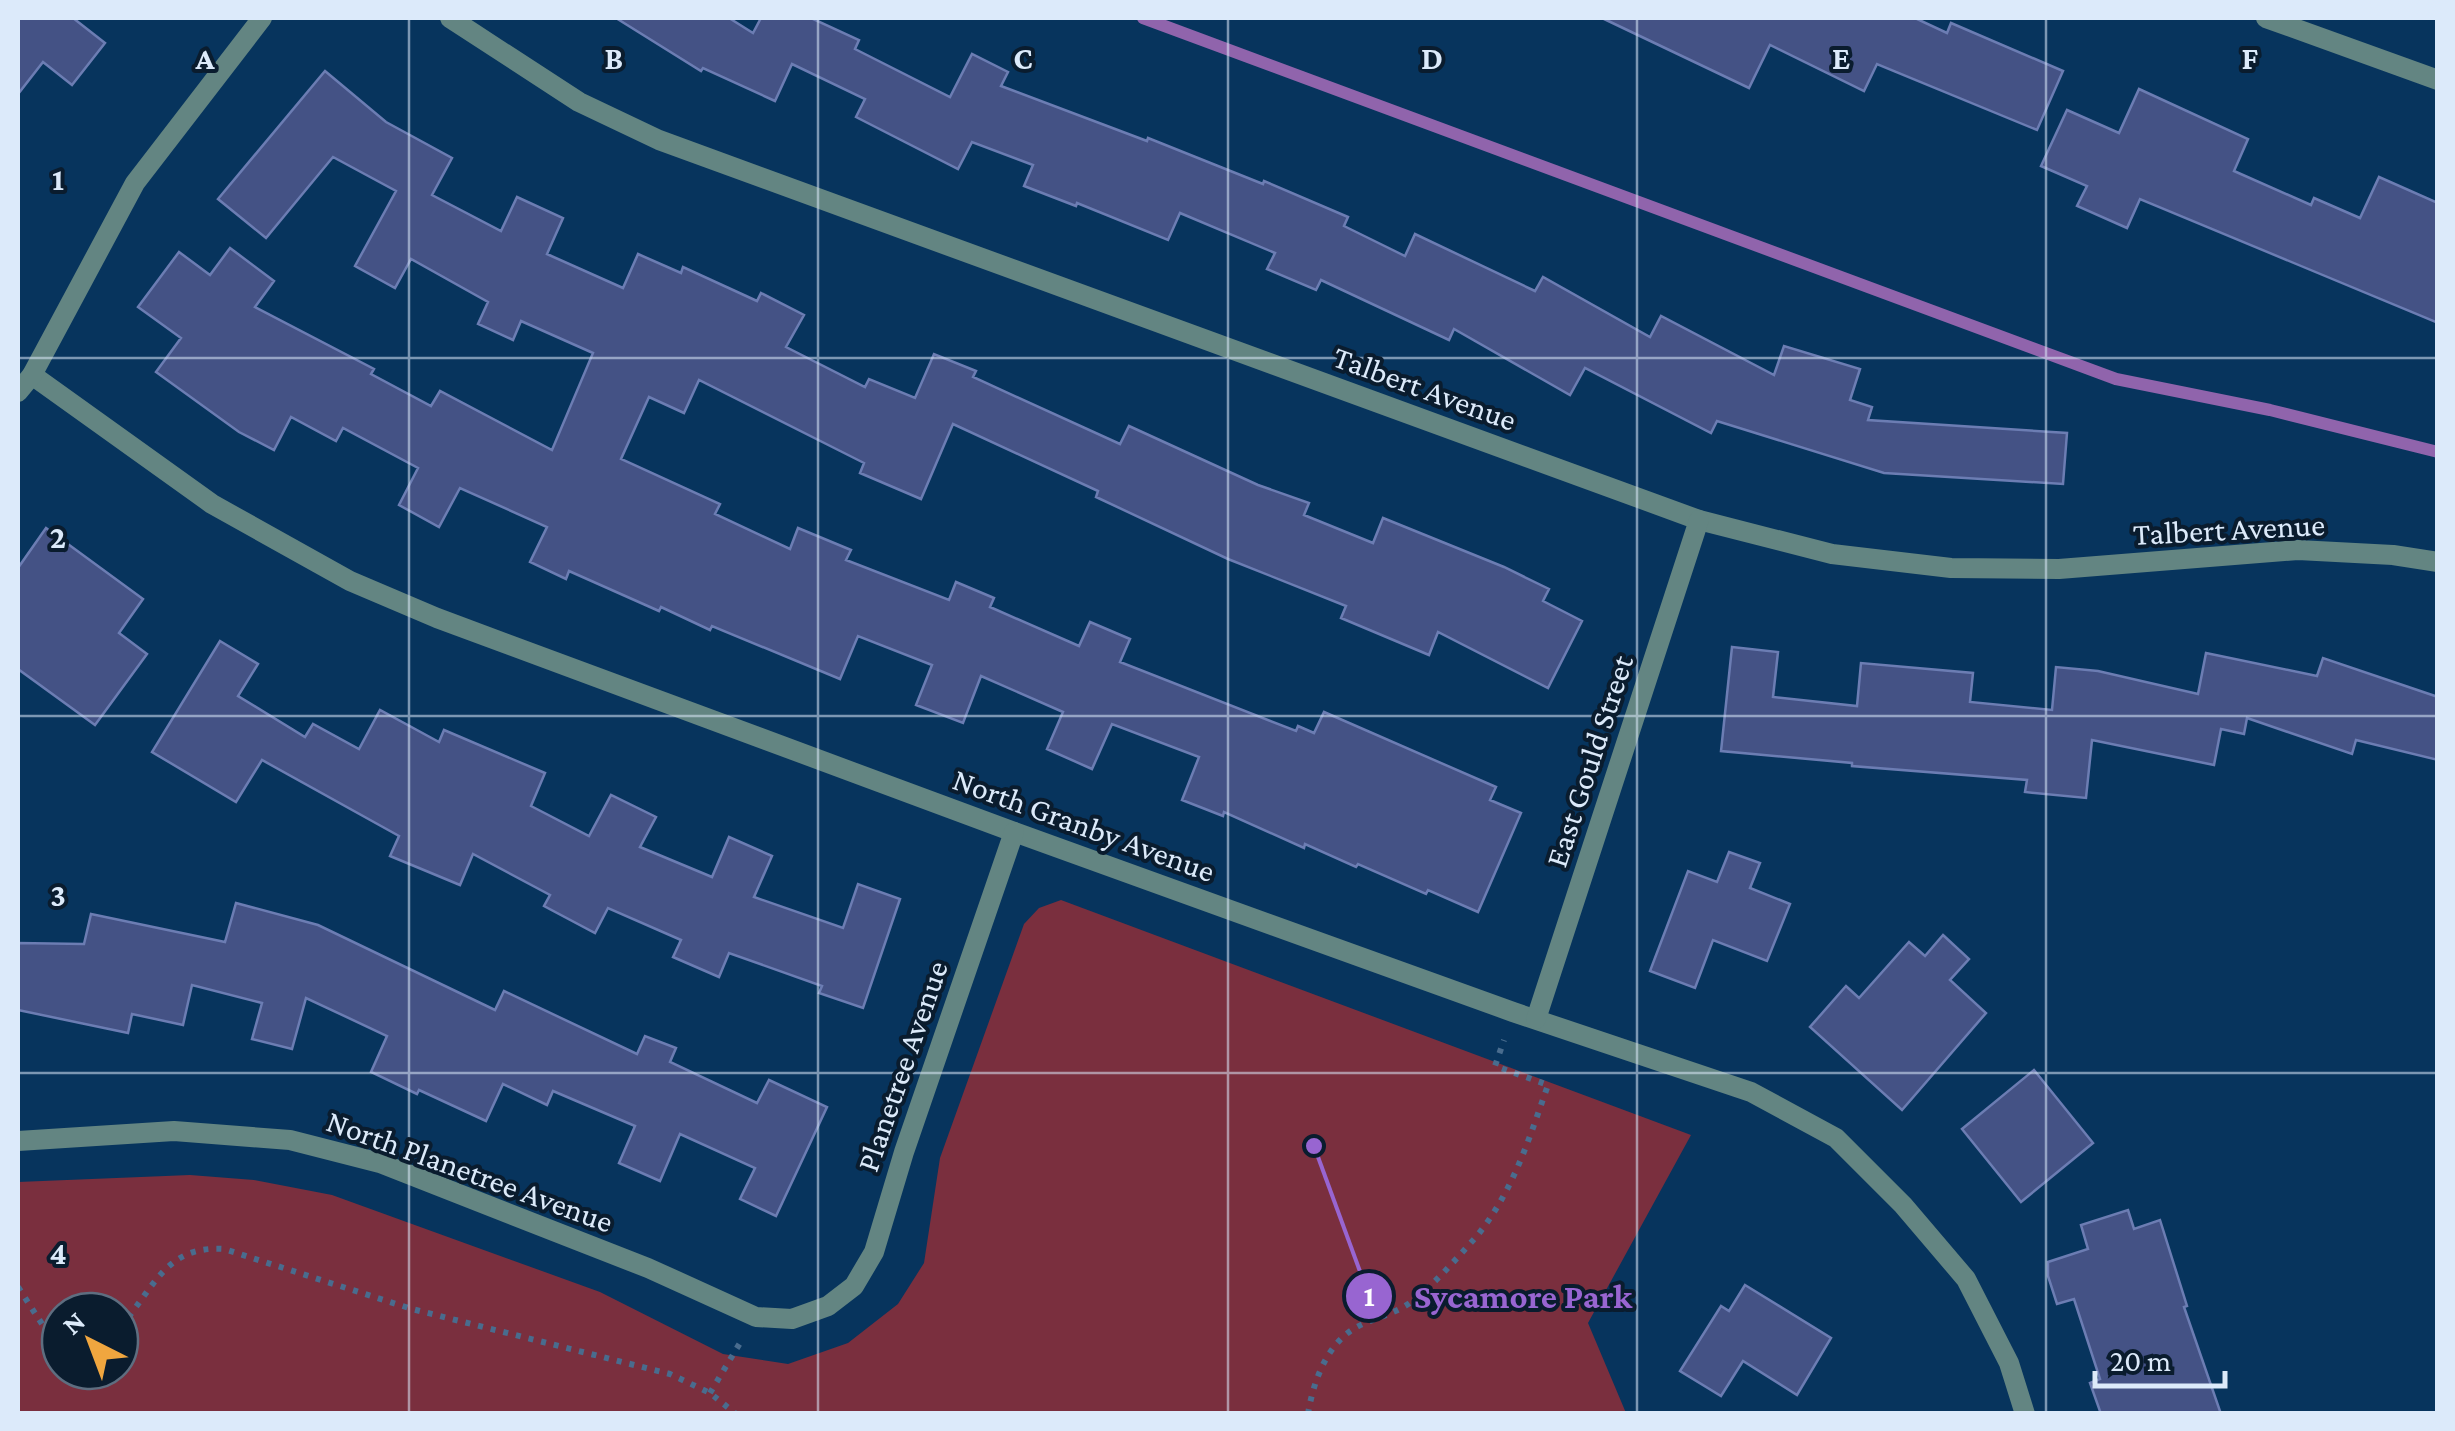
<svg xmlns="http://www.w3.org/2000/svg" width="2455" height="1431" viewBox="0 0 2455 1431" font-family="'Crimson Pro',serif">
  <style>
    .green { fill: #7a2f3e; fill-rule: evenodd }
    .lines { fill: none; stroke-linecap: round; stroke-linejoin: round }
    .stream { stroke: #9064ac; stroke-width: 12 }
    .building { fill: #445285; stroke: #6c7db3; stroke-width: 2.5 }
    .path { stroke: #496c8e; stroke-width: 6; stroke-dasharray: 5 8; stroke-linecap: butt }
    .minor { stroke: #638582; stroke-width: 20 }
    .grid { fill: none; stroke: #dceafa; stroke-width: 2.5; stroke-opacity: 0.55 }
    .labels { text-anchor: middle; stroke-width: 8; stroke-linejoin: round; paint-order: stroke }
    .street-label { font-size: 32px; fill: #dceafa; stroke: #0a1c2e }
    .grid-label { font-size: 32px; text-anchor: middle; font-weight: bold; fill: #dceafa; stroke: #0a1c2e; stroke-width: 8; stroke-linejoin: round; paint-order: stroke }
    .leader { fill: none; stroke: #9865d1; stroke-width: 4 }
    .callout-dot { fill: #9865d1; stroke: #0a1c2e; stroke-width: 4 }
    .mark-label { font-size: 30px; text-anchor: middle; font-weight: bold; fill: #fff }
    .callout-label { font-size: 35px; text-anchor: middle; font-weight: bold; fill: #9865d1; stroke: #0a1c2e; stroke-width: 8; stroke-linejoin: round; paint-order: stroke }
  </style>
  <rect width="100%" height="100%" fill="#07345d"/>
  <path class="green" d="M1061,900L1691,1135L1588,1323L1626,1413H18V1182L190,1175L254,1180L332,1195L600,1292L723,1354L788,1364L848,1343L898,1304L924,1263L940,1158L1024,924L1039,908ZM60,1311H120V1371H60Z"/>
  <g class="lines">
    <polyline class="stream" points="1143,18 2116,379 2270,410 2438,452"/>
  </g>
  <g class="building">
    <polygon points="18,18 73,18 105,43 72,85 43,62 18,94"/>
    <polygon points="616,18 729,18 753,33 761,18 811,18 859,40 855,49 950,97 972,54 1008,72 1001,86 1147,141 1148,138 1263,184 1264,181 1348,217 1344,226 1405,256 1415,234 1535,291 1543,277 1650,337 1661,316 1774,375 1784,346 1860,369 1850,400 1872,407 1868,420 2067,433 2063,484 1884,473 1717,421 1711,433 1585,368 1570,395 1454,329 1449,340 1321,280 1316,290 1267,269 1275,253 1180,213 1168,240 1077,203 1076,206 1024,186 1033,165 972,142 958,169 856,117 865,99 792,64 775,101 703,68 701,71"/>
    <polygon points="1602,18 1915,18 1947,33 1951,23 2063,71 2037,130 1877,64 1864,91 1770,45 1749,88"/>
    <polygon points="325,71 386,122 452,158 432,195 501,231 517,197 563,218 547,254 623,288 638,254 681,273 683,267 757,301 761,293 804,315 786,347 865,387 869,379 915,398 934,354 976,371 973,377 1120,444 1129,426 1258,485 1309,503 1304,515 1373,543 1383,518 1504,567 1549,589 1543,601 1582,621 1548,688 1438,632 1429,655 1341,618 1346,606 1228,559 1096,497 1098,491 953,424 921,499 860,473 864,463 699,380 684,413 649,397 621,459 720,504 715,514 790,549 798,528 851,550 846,560 949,600 956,582 994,598 990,607 1079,646 1090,622 1130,639 1120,662 1296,731 1298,726 1314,733 1324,712 1496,787 1490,800 1521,813 1478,912 1428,890 1426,894 1358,864 1356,867 1305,844 1304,848 1224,812 1223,816 1182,800 1199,757 1112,724 1092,769 1047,749 1063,712 981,676 963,723 916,705 932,665 858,636 840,679 712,626 710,630 661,607 659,611 569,571 566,579 530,562 547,527 460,488 439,527 399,505 418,468 343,428 336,441 291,417 274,450 239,432 156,372 181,338 138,307 179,252 210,275 230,248 274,281 255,307 374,369 371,374 431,406 440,391 552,450 593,353 521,321 513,340 478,324 488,302 411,259 395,288 355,266 396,191 333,157 266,238 218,199"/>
    <polygon points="2139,89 2248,139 2234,171 2311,205 2314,198 2360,218 2379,177 2438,203 2438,323 2140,199 2127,228 2077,206 2087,186 2041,166 2067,110 2119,133"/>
    <polygon points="46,528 143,599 119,633 147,654 95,725 18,669 18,568"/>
    <polygon points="220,641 258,664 238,696 305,737 313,724 359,749 380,710 439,742 444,730 545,773 531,806 589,836 611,795 656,817 640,847 712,877 729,837 772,856 754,897 843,928 858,884 900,899 863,1008 819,993 822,986 729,953 719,977 673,957 681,940 608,908 595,933 544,906 550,895 473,854 460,885 390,856 399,836 262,760 236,802 152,752"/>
    <polygon points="1732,647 1778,652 1773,697 1857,706 1861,663 1973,673 1970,702 2052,710 2056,667 2098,671 2198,694 2206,653 2317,676 2323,658 2438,697 2438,760 2356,740 2352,754 2247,718 2244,734 2221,729 2214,765 2092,740 2086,798 2025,792 2027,780 1852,766 1852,763 1721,751"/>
    <polygon points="1729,852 1760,863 1750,888 1790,904 1767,961 1713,940 1695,988 1650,971 1688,871 1717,882"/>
    <polygon points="236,903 318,925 495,1010 504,991 637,1054 645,1036 676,1048 670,1062 757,1103 769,1080 827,1107 776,1216 740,1199 755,1168 680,1134 660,1181 619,1163 635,1126 553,1091 547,1105 503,1084 486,1121 419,1090 417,1094 371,1072 387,1036 306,998 292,1049 252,1039 262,1003 192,985 183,1025 132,1014 128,1033 18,1010 18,943 84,944 91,914 225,942"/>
    <polygon points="1943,935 1969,959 1950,980 1986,1013 1902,1110 1810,1027 1846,986 1859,998 1909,942 1925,956"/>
    <polygon points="2034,1070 2093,1143 2021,1202 1962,1129"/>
    <polygon points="2128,1210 2134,1229 2160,1220 2187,1306 2184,1307 2221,1414 2101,1414 2090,1383 2100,1379 2074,1299 2057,1304 2048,1276 2048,1262 2088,1249 2081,1225"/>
    <polygon points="1745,1285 1831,1338 1797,1395 1743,1361 1721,1396 1680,1371 1721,1306 1729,1311"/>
  </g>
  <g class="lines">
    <g class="path">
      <polyline points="18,1287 53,1341 60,1343"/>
      <path d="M120,1327C154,1289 165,1245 224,1249L412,1309L670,1374L710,1393L736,1414"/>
      <polyline points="710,1393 740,1343"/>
      <path d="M1308,1414C1313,1383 1326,1345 1355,1328C1372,1318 1394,1315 1411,1302C1435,1284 1456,1259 1476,1237C1513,1192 1529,1139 1548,1085L1495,1066L1504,1040"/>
    </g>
    <g class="minor">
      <polyline points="450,18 579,102 659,140 1699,520 1832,554 1951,568 2059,569 2298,550 2393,555 2438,562"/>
      <polyline points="2266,18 2438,80"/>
      <polyline points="32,375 212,504 350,581 437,618 1014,832 1513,1012 1751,1092 1836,1138 1903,1205 1966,1279 2009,1363 2025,1414"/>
      <polyline points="18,392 32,375 135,183 262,18"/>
      <polyline points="1536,1019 1699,520"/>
      <polyline points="18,1141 174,1131 290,1140 380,1163 648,1268 756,1317 792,1319 828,1306 854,1286 874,1252 904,1152 1014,832"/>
    </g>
  </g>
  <path class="grid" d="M409,18V1414M818,18V1414M1228,18V1414M1637,18V1414M2046,18V1414M18,358H2438M18,716H2438M18,1073H2438"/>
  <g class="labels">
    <g class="street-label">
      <text transform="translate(1425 388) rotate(20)" y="11">Talbert Avenue</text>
      <text transform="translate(2229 529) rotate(-3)" y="11">Talbert Avenue</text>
      <text transform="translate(1589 761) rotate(-72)" y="11">East Gould Street</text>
      <text transform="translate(1084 825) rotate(20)" y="11">North Granby Avenue</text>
      <text transform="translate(902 1066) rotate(-71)" y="11">Planetree Avenue</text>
      <text transform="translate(470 1171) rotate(20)" y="11">North Planetree Avenue</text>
    </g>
  </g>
  <g class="grid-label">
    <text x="205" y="69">A</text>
    <text x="614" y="69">B</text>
    <text x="1023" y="69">C</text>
    <text x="1432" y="69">D</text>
    <text x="1841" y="69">E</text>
    <text x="2250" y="69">F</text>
    <text x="58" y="190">1</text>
    <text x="58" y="548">2</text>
    <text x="58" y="906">3</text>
    <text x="58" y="1264">4</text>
  </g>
  <path class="leader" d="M1314 1146L1369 1296"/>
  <g class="callout-dot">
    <circle cx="1314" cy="1146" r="10"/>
    <circle cx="1369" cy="1296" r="25"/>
  </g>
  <g class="mark-label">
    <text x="1369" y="1306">1</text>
  </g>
  <g class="callout-label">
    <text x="1523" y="1308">Sycamore Park</text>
  </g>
  <rect width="2455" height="1431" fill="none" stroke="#dceafa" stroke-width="40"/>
  <g transform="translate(90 1341) rotate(318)"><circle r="48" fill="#0a1c2e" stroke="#5e6e80" stroke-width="2.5"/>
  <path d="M0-8L18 38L0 25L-18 38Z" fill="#f0a63f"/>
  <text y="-15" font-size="28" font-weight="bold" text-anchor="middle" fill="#dceafa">N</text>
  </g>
  <path d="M2095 1371v15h130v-15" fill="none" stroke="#dceafa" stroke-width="5"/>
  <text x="2110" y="1371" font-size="30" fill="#dceafa" stroke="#0a1c2e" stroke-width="8" paint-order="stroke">20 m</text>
</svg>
